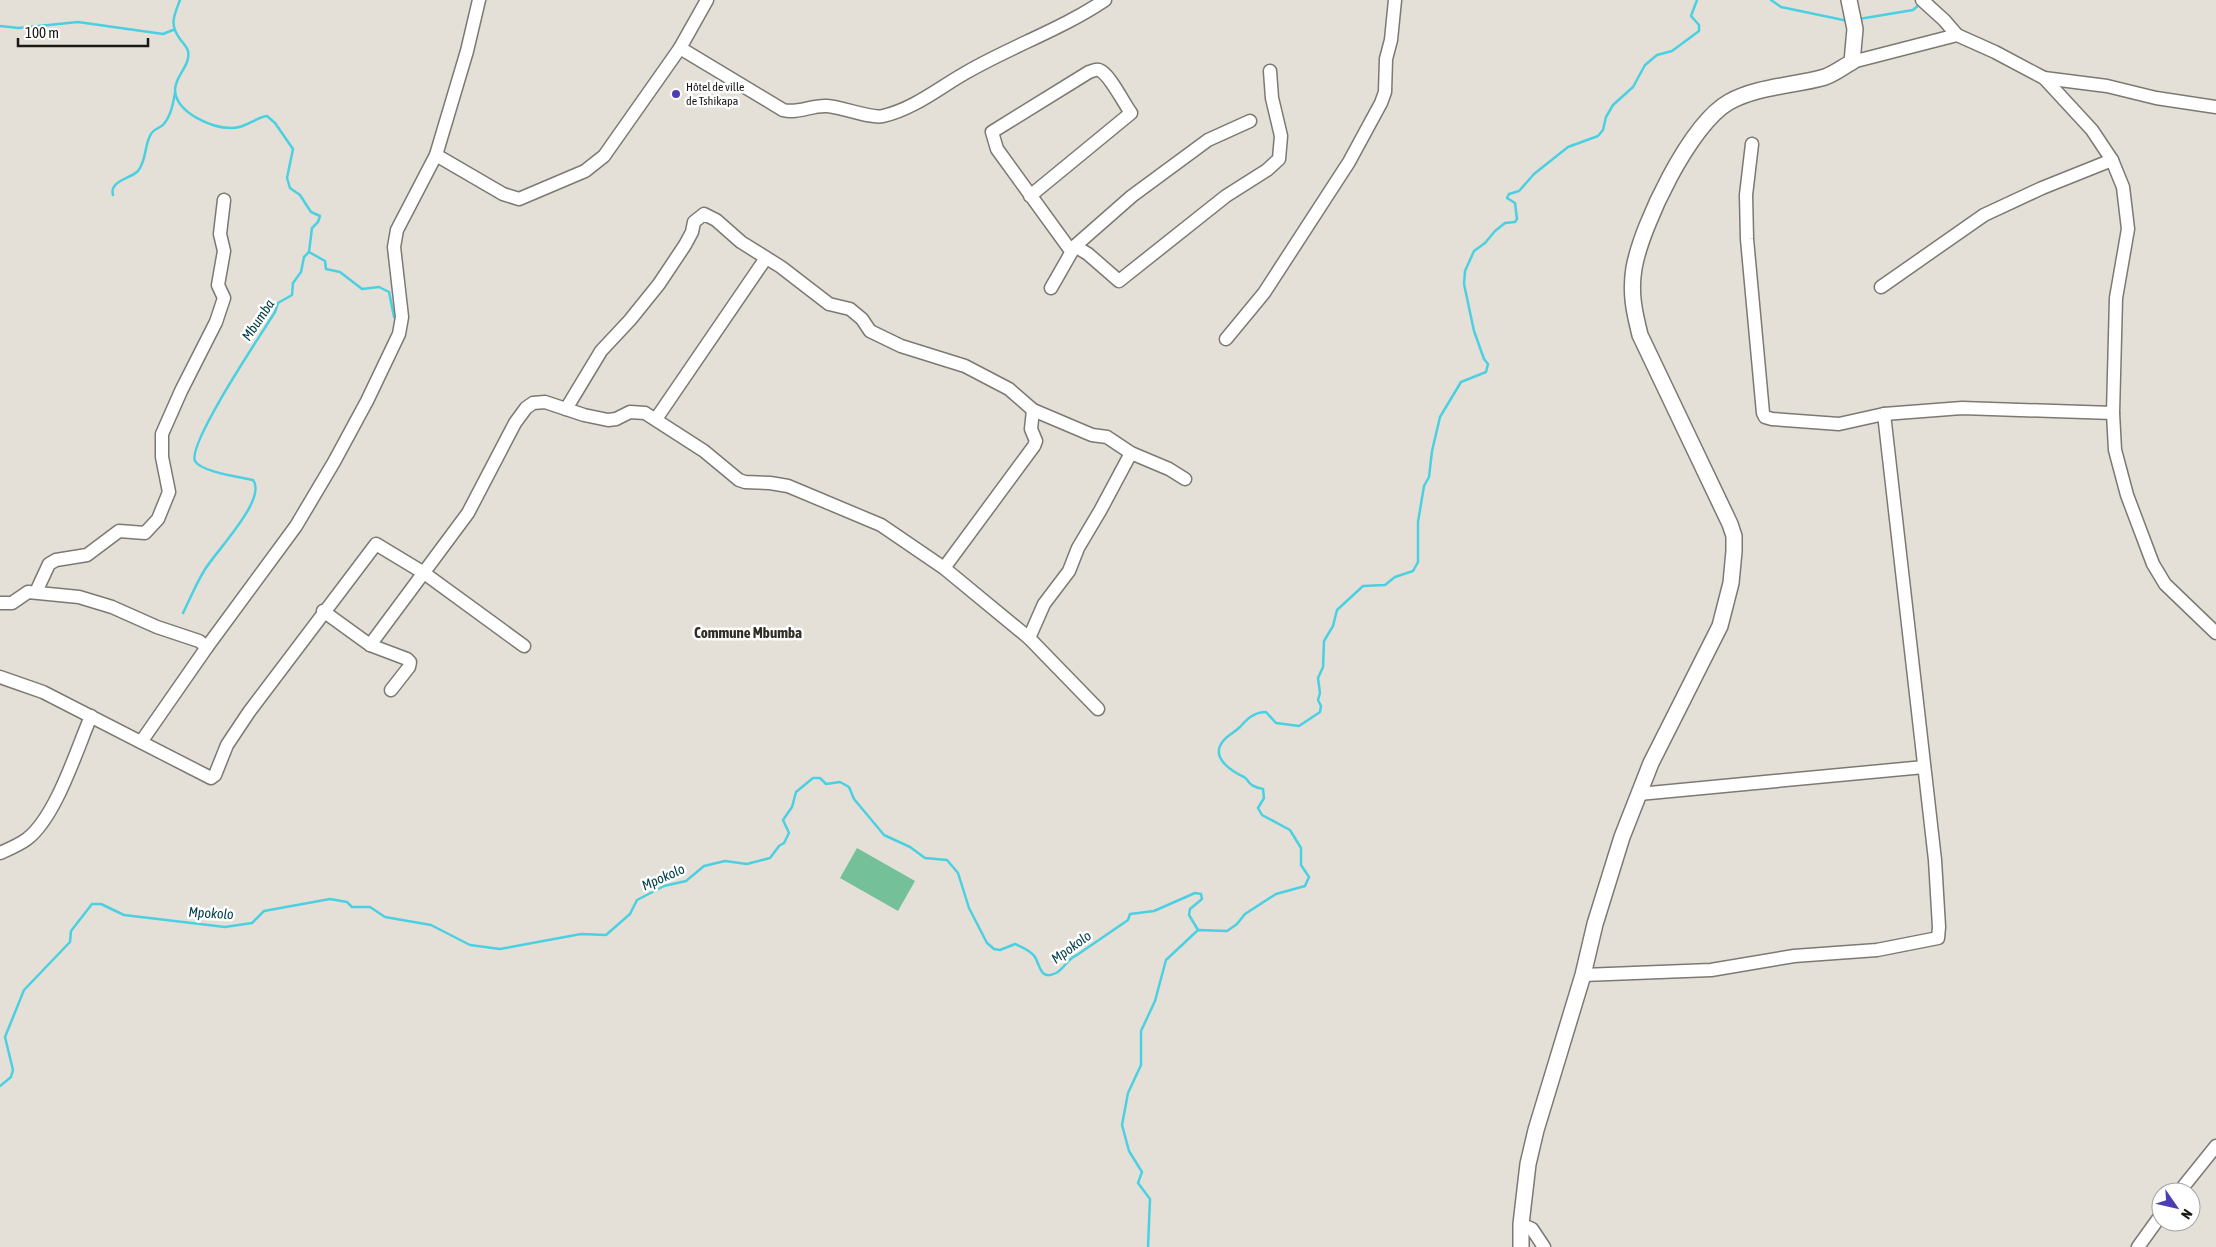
<svg xmlns="http://www.w3.org/2000/svg" width="2216" height="1247" viewBox="0 0 2216 1247" font-family="'Asap Condensed',sans-serif">
  <style>
    .green { fill: #74c098 }
    .lines { fill: none; stroke-linecap: round; stroke-linejoin: round }
    .stream { stroke: #4bd0e1; stroke-width: 2.5 }
    .minor-casing { stroke: #7c7972; stroke-width: 15 }
    .major-casing { stroke: #7c7972; stroke-width: 18 }
    .minor { stroke: #fff; stroke-width: 12 }
    .major { stroke: #fff; stroke-width: 15 }
    .poi-dot { fill: #4b3db4; stroke: #fff; stroke-width: 2 }
    .labels { text-anchor: middle; stroke-width: 5; stroke-linejoin: round; paint-order: stroke }
    .poi-label { font-size: 12px; fill: #191816; stroke: #fff; text-anchor: start }
    .water-label { font-size: 14px; font-style: italic; fill: #004047; stroke: #fff }
    .quarter-label { font-size: 15px; font-weight: bold; fill: #302d27; stroke: #fff }
  </style>
  <rect width="100%" height="100%" fill="#e4e0d8"/>
  <polygon class="green" points="857,848 915,881 898,911 840,878"/>
  <g class="lines">
    <g class="stream">
      <path d="M180,0C174,16 169,24 180,39C183,43 187,47 188,51C191,66 175,75 175,90C176,113 212,128 231,128C245,129 254,118 267,116L275,123L293,149L287,178L290,188L300,195L311,212L320,216L318,222L312,228L309,252L304,257L301,272L293,283L292,295L278,303L275,312C262,333 187,444 195,461C201,472 240,477 253,480C268,499 214,553 204,571C196,584 190,599 183,613"/>
      <polyline points="1771,0 1781,7 1848,21"/>
      <polyline points="1859,19 1913,10 1920,4"/>
      <polyline points="0,26 19,28 78,22 163,34 173,30"/>
      <path d="M113,195C109,181 130,179 138,171C147,160 144,145 151,134C153,130 159,128 163,125C171,116 173,104 175,93"/>
      <polyline points="309,252 325,261 326,269 340,272 362,289 379,287 389,292 394,317"/>
      <path d="M0,1086L11,1077L13,1070L5,1037L24,990L70,942L71,931L92,904H101L124,915L225,927L252,923L264,911L330,899L347,902L352,907H370L385,917L431,925L470,945L500,949L581,934L606,935L630,914L637,900L664,886L686,881L704,866L725,861L747,864L770,858L779,846L784,843L789,833L783,820L792,807L796,792L813,778H820L826,784L840,782L849,787L854,799L884,835L910,847L925,858L947,860L958,873L969,908L987,943L994,949L1000,950L1015,944C1022,947 1031,951 1035,957C1040,965 1040,981 1056,973C1065,968 1067,959 1077,955L1128,920L1130,914L1154,911L1195,893L1201,894L1202,899L1190,909L1189,915L1198,930"/>
      <path d="M1148,1247L1150,1199L1138,1183L1142,1172L1129,1151L1122,1125L1128,1093L1141,1065V1031L1155,1001L1166,960L1198,930L1227,931L1237,924L1245,914L1276,894L1305,886L1309,877L1301,865V848L1290,830L1262,815L1258,808L1264,798L1263,789C1259,788 1254,787 1252,785C1248,783 1248,779 1244,777C1233,772 1214,760 1220,746C1224,736 1233,734 1240,727C1247,719 1254,712 1266,712L1276,723L1299,726L1320,712L1321,706L1318,700L1320,693L1318,678L1323,667L1324,641L1333,626L1337,610L1363,586L1385,585L1395,577L1413,571L1418,562V522L1424,486L1429,477L1432,451L1440,417L1461,382L1486,372L1488,364L1484,359L1474,331L1464,284L1465,271L1474,251L1485,243L1495,231L1505,223L1515,222L1517,219L1515,203L1507,198L1509,194L1519,191L1534,174L1568,147L1598,136L1603,130L1606,117L1613,105L1633,87L1645,65L1657,55L1672,51L1699,31V25L1691,16L1697,0"/>
    </g>
    <g class="minor-casing">
      <g id="minor">
        <polyline points="1922,0 1944,20 1957,35 1995,52 2044,78 2092,130 2112,160 2123,187 2128,229 2116,298 2113,413 2115,450 2127,495 2153,564 2165,584 2216,633"/>
        <path d="M680,48L783,110C798,114 811,105 827,106C843,107 871,119 883,116C914,109 940,87 967,72C1012,46 1062,29 1105,0"/>
        <polyline points="1852,62 1957,35"/>
        <polyline points="2044,78 2107,86 2156,98 2216,107"/>
        <polyline points="1752,144 1746,195 1747,239 1763,413 1765,417 1772,419 1839,424 1884,414 1962,408 2113,413"/>
        <polyline points="436,155 503,194 519,199 585,171 604,156 680,48 707,0"/>
        <path d="M1030,196L1131,113C1123,102 1111,77 1101,71C1097,68 1093,71 1089,72L992,132L997,149L1071,251"/>
        <polyline points="1075,246 1088,254 1119,281 1226,196 1267,170 1279,159 1281,136 1272,98 1270,71"/>
        <polyline points="1881,287 1984,215 2042,188 2112,160"/>
        <polyline points="1051,288 1075,246 1132,196 1208,140 1250,121"/>
        <polyline points="1226,339 1264,293 1349,162 1381,103 1385,92 1386,59 1391,40 1395,0"/>
        <polyline points="566,409 601,351 630,320 659,284 685,245 692,232 694,222 704,214 716,220 741,242 781,267 829,304 850,309 862,319 870,331 901,346 965,366 1009,389 1033,410 1092,435 1107,437 1131,453 1169,469 1185,479"/>
        <polyline points="656,419 766,258"/>
        <polyline points="944,568 1034,446 1036,441 1031,429 1033,410"/>
        <polyline points="36,592 49,564 56,560 87,555 119,531 145,533 158,519 169,492 162,457 162,434 181,391 216,322 224,298 218,285 224,251 220,234 224,200"/>
        <polyline points="0,603 12,603 28,592 79,597 112,607 157,627 199,641 207,647"/>
        <polyline points="323,611 370,645 407,659 410,662 409,667 391,690"/>
        <polyline points="1029,638 1044,604 1069,571 1078,548 1100,511 1131,453"/>
        <polyline points="370,645 468,513 515,423 526,408 533,403 545,402 584,415 608,420 616,419 630,412 645,413 704,451 739,480 745,482 770,483 788,486 881,525 944,568 1029,638 1098,709"/>
        <polyline points="0,677 43,692 211,778 215,775 227,745 249,712 376,544 424,573 524,646"/>
        <polyline points="141,742 207,647 296,526 334,462 367,401 399,334 402,317 394,247 397,230 436,155 467,51 479,0"/>
        <polyline points="1639,794 1924,767"/>
        <path d="M0,853C9,849 19,845 27,839C56,817 77,749 91,716"/>
        <polyline points="1583,975 1711,970 1794,956 1877,950 1938,938 1939,927 1935,860 1884,414"/>
        <polyline points="2179,1192 2216,1146"/>
        <polyline points="1521,1224 1532,1229 1544,1247"/>
        <polyline points="2138,1247 2161,1215"/>
      </g>
    </g>
    <g class="major-casing">
      <path id="major" d="M1521,1247V1224L1528,1164L1536,1130L1583,975L1595,924L1622,837L1651,763L1720,626L1731,583L1734,551V536L1730,524L1640,335C1634,311 1630,293 1634,268C1642,224 1690,124 1729,102C1758,86 1794,86 1825,77C1834,74 1843,67 1852,62L1855,29L1849,0"/>
    </g>
    <use href="#minor" class="minor"/>
    <use href="#major" class="major"/>
  </g>
  <circle class="poi-dot" cx="676" cy="94" r="5"/>
  <g class="labels">
    <g class="poi-label">
      <text x="686" y="91">Hôtel de ville<tspan x="686" dy="14">de Tshikapa</tspan></text>
    </g>
    <g class="water-label">
      <text transform="translate(258 320) rotate(-56)" y="5">Mbumba</text>
      <text transform="translate(663 877) rotate(-24)" y="5">Mpokolo</text>
      <text transform="translate(211 913) rotate(3)" y="5">Mpokolo</text>
      <text transform="translate(1071 947) rotate(-36)" y="5">Mpokolo</text>
    </g>
    <g class="quarter-label">
      <text x="748" y="638">Commune Mbumba</text>
    </g>
  </g>
  <g transform="translate(2176 1207) rotate(124)"><circle r="24" fill="#ffffff" stroke="#a3a3a2"/>
  <path d="M0-4L9 19L0 12L-9 19Z" fill="#4b3db4"/>
  <text y="-8" font-size="14" font-weight="bold" text-anchor="middle" fill="#191816">N</text>
  </g>
  <path d="M18 38v8h130v-8" fill="none" stroke="#191816" stroke-width="2.5"/>
  <text x="25" y="38" font-size="15" fill="#191816" stroke="#ffffff" stroke-width="4" paint-order="stroke">100 m</text>
</svg>
